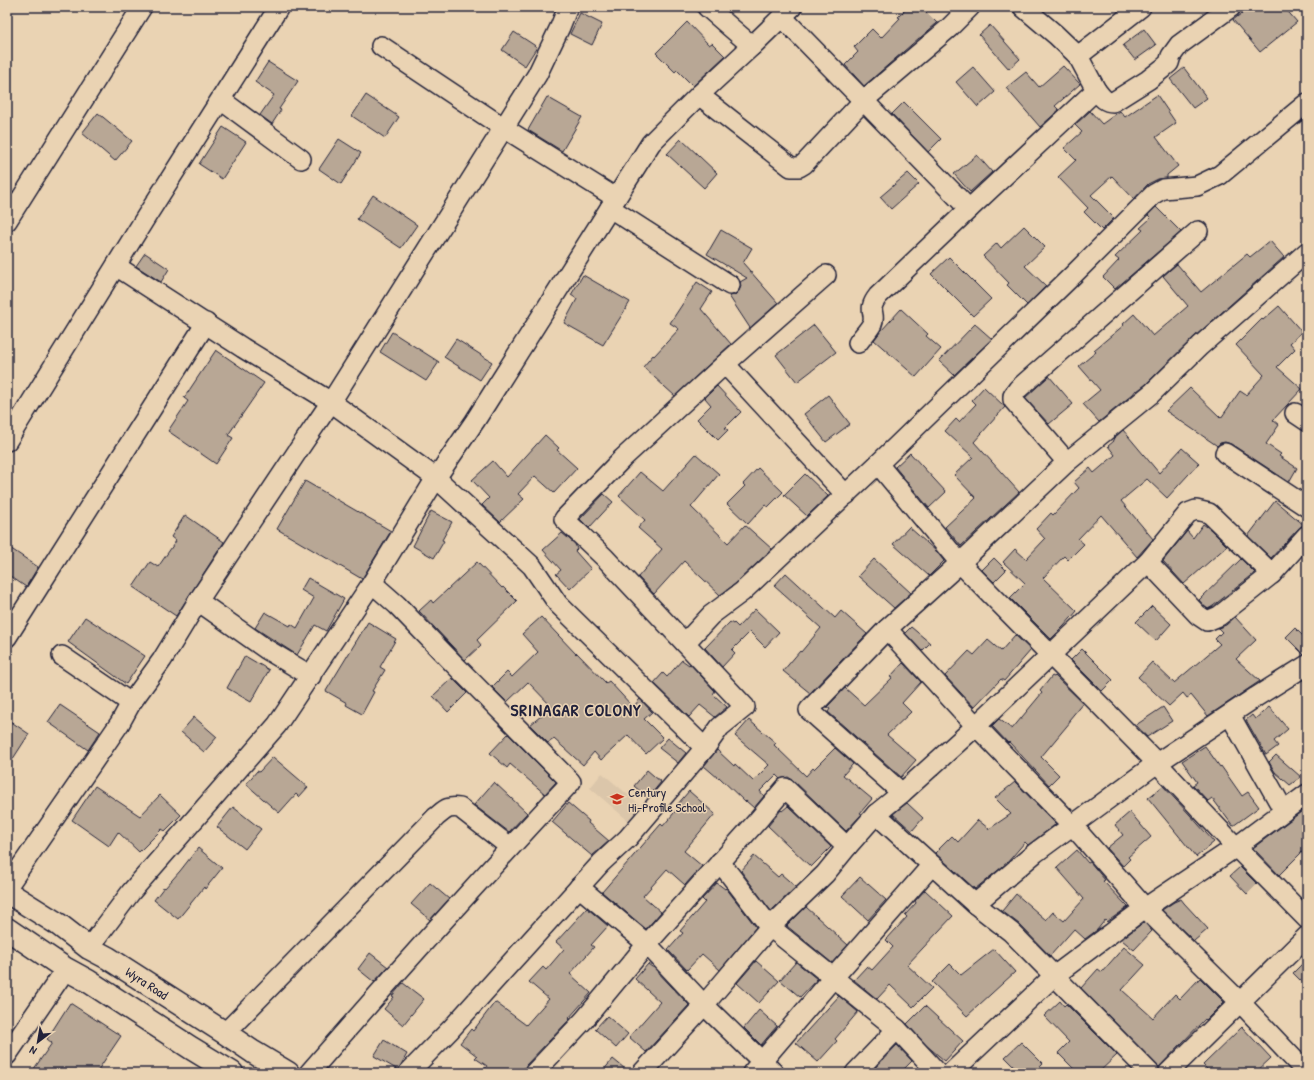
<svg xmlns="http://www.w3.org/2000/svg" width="1314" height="1080" viewBox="0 0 1314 1080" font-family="'Patrick Hand',sans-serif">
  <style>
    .built { fill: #dbc6aa }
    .building { fill: #b8a795; stroke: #22223b }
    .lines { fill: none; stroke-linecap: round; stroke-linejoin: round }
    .minor-casing { stroke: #22223b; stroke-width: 22 }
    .major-casing { stroke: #22223b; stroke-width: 25 }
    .minor { stroke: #ead3b3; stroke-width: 19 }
    .major { stroke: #ead3b3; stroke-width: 22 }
    .labels { text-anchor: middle; stroke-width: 3; stroke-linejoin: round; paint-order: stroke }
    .poi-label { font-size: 13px; fill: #22223b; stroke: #ead3b3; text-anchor: start }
    .street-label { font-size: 13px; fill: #22223b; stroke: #ead3b3 }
    .district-label { font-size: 17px; font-weight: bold; letter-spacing: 1px; fill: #22223b; stroke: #ead3b3 }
  </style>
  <rect width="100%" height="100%" fill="#ead3b3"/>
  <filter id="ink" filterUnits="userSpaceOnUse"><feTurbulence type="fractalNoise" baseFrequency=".025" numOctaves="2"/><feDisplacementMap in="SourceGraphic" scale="8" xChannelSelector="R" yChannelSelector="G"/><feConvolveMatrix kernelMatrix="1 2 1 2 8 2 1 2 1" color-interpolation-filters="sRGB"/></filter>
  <g filter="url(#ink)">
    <polygon class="built" points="602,773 645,809 632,824 590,788"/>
    <g class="building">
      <polygon points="908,7 921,7 937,23 920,38 919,38 864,86 845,65 858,52 854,47 872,29 881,38 900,18 898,17"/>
      <polygon points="1250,7 1284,7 1297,22 1260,52 1233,20"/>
      <polygon points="580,13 602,24 592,45 570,34"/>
      <polygon points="687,22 709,45 712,43 725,56 693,86 677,70 675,72 656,53"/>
      <polygon points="990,25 1020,59 1009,69 979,35"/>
      <polygon points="1144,29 1156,45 1135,60 1123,45"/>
      <polygon points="514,32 537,47 525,66 502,50"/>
      <polygon points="268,62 298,81 279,109 281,110 272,124 260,115 274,95 255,82"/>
      <polygon points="1063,66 1080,84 1055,106 1059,110 1040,127 1006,88 1026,72 1039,87"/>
      <polygon points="973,67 995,92 978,107 956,82"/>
      <polygon points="1184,68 1207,98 1193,108 1170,79"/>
      <polygon points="366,95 399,117 385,138 352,116"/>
      <polygon points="1157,95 1176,123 1156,137 1178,166 1167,175 1167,178 1158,179 1148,184 1134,199 1112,176 1091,195 1114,218 1102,230 1084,212 1088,208 1058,177 1076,160 1064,148 1082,132 1075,125 1090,111 1102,124 1120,111 1125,117"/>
      <polygon points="547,97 582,117 562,151 528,130"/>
      <polygon points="904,102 941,139 928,152 892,114"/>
      <polygon points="98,113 132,141 115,161 82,133"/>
      <polygon points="223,127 246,142 222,179 199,164"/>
      <polygon points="339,139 361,153 341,184 319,169"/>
      <polygon points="681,139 717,173 704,188 667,154"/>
      <polygon points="977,155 992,172 970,192 954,174"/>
      <polygon points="908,173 919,184 891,209 880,197"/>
      <polygon points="373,195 417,225 401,248 357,219"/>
      <polygon points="1156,207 1181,232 1115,289 1103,277 1119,260 1115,257 1143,230 1140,228 1151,218 1148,215"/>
      <polygon points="1024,226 1045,247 1025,266 1046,286 1027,305 1007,285 1009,283 983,256 997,243 1001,248"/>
      <polygon points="721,230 752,248 743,263 778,303 750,328 729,296 735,295 739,291 741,286 740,282 747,278 707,254"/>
      <polygon points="1270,241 1284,257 1193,338 1145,385 1137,391 1136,390 1133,394 1099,422 1083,404 1100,390 1079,366 1096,352 1094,350 1124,325 1123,324 1134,314 1153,336 1188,306 1163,276 1177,264 1201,292 1247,254 1250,257"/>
      <polygon points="145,253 169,269 161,282 136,266"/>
      <polygon points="949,257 991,299 973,316 931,274"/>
      <polygon points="583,275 630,302 603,345 564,323 577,299 571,295"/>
      <polygon points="697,282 712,292 701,309 731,344 675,396 643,367 653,355 654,356 679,329 670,323"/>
      <polygon points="1279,306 1302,332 1290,343 1295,349 1277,367 1302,389 1273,420 1279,425 1266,444 1281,454 1279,456 1297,468 1289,482 1231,444 1225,442 1220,443 1217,446 1216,445 1166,411 1190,388 1221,418 1240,391 1246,395 1264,375 1236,345 1262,319 1263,320"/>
      <polygon points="901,309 928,334 926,336 941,349 916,377 874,340 881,331"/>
      <polygon points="975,324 992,339 954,375 939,361"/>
      <polygon points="814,325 836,352 797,382 776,355"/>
      <polygon points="392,332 439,362 426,381 380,352"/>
      <polygon points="456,339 492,362 480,380 444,357"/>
      <polygon points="216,350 264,383 228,435 233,438 216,464 168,431 188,401 184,398"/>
      <polygon points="1049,376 1073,404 1049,424 1025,398"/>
      <polygon points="717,386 741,412 725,428 728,430 718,440 697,419 711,405 705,398"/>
      <polygon points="984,387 1005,407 974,442 1019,492 961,546 945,527 976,498 954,475 973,457 945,431 956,419 959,422 976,404 972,400"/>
      <polygon points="828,395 850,424 826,442 804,414"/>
      <polygon points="1123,430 1159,473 1182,448 1199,463 1167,498 1147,479 1121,501 1153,539 1137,557 1101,515 1078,539 1084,544 1068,560 1064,556 1043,578 1077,611 1064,626 1051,639 1010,598 1025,583 1003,562 1015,549 1026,559 1045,539 1036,529 1051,513 1053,515 1079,488 1074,482 1090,468 1094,473 1115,455 1108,446 1114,441 1113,439"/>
      <polygon points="545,435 559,448 557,450 577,468 554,493 535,476 518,494 524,499 500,522 482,505 489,498 472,480 493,461 507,477"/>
      <polygon points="910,453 946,492 929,508 895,467"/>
      <polygon points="696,454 719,474 691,507 728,543 745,525 772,549 735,584 720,595 684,561 654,594 638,577 662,549 638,528 645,520 619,496 640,472 663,491"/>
      <polygon points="758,468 783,492 768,507 765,505 748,524 727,504 745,486 743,484"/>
      <polygon points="805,474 828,496 807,516 784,495"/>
      <polygon points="305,481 391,531 362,579 277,529"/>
      <polygon points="604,494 613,502 589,528 580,519"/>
      <polygon points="1275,501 1304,525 1299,528 1271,558 1248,536"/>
      <polygon points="431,511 452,522 442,540 444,541 434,558 413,546"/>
      <polygon points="185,515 224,542 176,616 133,587 150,562 158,567 176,541 171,537"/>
      <polygon points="1203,524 1210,529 1227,546 1184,584 1163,561 1187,531 1193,538"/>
      <polygon points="909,527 936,551 944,561 929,576 893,544"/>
      <polygon points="562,533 575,544 577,549 575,551 591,569 570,589 556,574 561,570 543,550"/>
      <polygon points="7,546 38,567 26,587 7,574"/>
      <polygon points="994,558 1006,570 994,582 982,570"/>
      <polygon points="874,559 911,593 894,608 858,576"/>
      <polygon points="1241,559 1255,573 1213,606 1208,609 1205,607 1199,600"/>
      <polygon points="477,562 502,588 503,587 517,601 477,640 481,645 465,660 419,611 431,600 433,603"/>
      <polygon points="786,573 835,618 841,611 867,634 810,693 783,671 800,651 801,652 821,628 774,586"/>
      <polygon points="308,578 344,599 326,631 315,625 297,655 255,628 265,612 290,626 291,624 297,628 314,598 301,590"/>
      <polygon points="1152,606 1171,624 1156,641 1136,622"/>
      <polygon points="755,609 779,632 765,647 750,632 732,650 735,653 722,667 705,648 730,622 733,624 734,623 738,627"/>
      <polygon points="85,617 145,656 126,684 68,642"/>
      <polygon points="541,617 576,654 577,653 606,683 609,681 633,707 640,699 652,712 644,719 663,738 646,754 628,735 601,760 594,752 583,765 554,739 548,743 530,725 552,707 528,682 507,702 492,687 507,672 512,677 538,652 522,634"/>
      <polygon points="1235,617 1256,640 1236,659 1260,681 1208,716 1191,695 1187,698 1183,693 1169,706 1138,677 1152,662 1174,683 1220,644 1215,639 1222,632 1218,628 1226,625"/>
      <polygon points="368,622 396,639 380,667 385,670 372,691 374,692 362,714 346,705 347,703 326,691"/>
      <polygon points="911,627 930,643 922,651 905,633"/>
      <polygon points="1295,628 1307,640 1307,654 1304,655 1286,637"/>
      <polygon points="1015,635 1031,650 1004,681 1001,679 974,707 945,676 969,651 974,655 988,640 1001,651"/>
      <polygon points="1082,649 1113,680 1102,691 1071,660"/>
      <polygon points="245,656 269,670 251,702 227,688"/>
      <polygon points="682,660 689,665 690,664 715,691 713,694 727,707 715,717 700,705 689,717 654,683 663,673 667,677"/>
      <polygon points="903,663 921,682 902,703 911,712 887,735 916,760 901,777 828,712 830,709 827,707 845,688 864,705 892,678 890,677"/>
      <polygon points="1052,676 1054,677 1055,676 1083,703 1069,720 1071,721 1041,757 1059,775 1049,785 1009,742 1008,743 992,726 999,719 1012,729 1042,693 1040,691"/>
      <polygon points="452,678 467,693 448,712 433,696"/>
      <polygon points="60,705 100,732 88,750 48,722"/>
      <polygon points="1163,707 1172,721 1147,737 1136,725"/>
      <polygon points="1269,707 1288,729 1274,741 1278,746 1266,755 1246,720 1252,715 1255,719"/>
      <polygon points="194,717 217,737 204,752 181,732"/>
      <polygon points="7,719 29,734 7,768"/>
      <polygon points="749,720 776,743 774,745 806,776 813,768 814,769 835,748 853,764 843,775 872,799 860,813 862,814 846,831 793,780 788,777 780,779 776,775 760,791 764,796 754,808 746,801 745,802 719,777 718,778 704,766 717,750 734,766 735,764 753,781 769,765 735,736"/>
      <polygon points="508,734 556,782 545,794 510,764 507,768 490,753"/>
      <polygon points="668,738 686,753 678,763 659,748"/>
      <polygon points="1205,746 1220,767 1221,766 1242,796 1248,792 1259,807 1233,826 1212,798 1208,801 1193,785 1197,782 1182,761"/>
      <polygon points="1276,755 1301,777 1290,785 1275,772 1269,762"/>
      <polygon points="273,757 308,787 299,797 296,794 279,813 246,784 257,771 259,772"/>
      <polygon points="647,770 661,782 648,798 634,786"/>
      <polygon points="494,782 527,813 509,832 474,805"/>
      <polygon points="1015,782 1056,824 1028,845 1025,842 1007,863 975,889 935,853 952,836 958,842 978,820 989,829 1011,814 995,798"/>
      <polygon points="95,786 140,816 160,795 181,815 165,831 162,829 139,852 118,832 109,846 72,820"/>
      <polygon points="1163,786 1190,815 1214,842 1196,857 1148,798"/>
      <polygon points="689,791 715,814 684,851 702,866 685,885 667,869 643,896 661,912 646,929 602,892 661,824 663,826 679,807 677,805"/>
      <polygon points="568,803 589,821 588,823 609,841 592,856 552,822"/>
      <polygon points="907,803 923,818 912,831 893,814"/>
      <polygon points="788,806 831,847 811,867 768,826 781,810 782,811"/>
      <polygon points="233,807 261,829 245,849 217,827"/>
      <polygon points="1305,809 1307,810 1307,847 1279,875 1253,848"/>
      <polygon points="1130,812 1151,837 1128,857 1130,859 1123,866 1107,848 1123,835 1115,825"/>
      <polygon points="198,848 222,868 205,889 204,887 178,919 154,900 164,887 165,888 180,871"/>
      <polygon points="1077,850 1088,863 1090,862 1105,880 1103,881 1128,907 1107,922 1105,920 1097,930 1085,939 1074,929 1050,956 1019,924 1002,911 1016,894 1046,920 1053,912 1064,921 1084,899 1057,868"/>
      <polygon points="754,856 778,877 781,874 796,887 771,911 741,871"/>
      <polygon points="1240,867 1257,884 1247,894 1230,876"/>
      <polygon points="860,877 886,900 868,920 842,896"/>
      <polygon points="430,883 449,899 430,920 411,904"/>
      <polygon points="717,883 725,889 726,888 756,927 720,970 702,954 687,970 668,950 683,933 680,931 705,902 702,899"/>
      <polygon points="925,890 953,916 907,965 932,988 913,1007 890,985 877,999 854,980 867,966 872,970 893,947 886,940 907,917 905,915 916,903 915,901"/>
      <polygon points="1181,899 1184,903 1208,929 1194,941 1162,910 1174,902"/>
      <polygon points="806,907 848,945 832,963 787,926"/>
      <polygon points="587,908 608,926 591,945 594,947 570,974 591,993 569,1018 570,1019 526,1065 523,1073 482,1073 487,1066 475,1058 477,1056 460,1043 471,1029 473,1031 495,1002 526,1025 549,999 529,982 543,967 546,970 564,949 556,942"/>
      <polygon points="1144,922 1152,931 1134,950 1122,940 1123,938"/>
      <polygon points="1124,947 1145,965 1122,990 1153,1018 1175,994 1180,999 1200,978 1224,1002 1206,1020 1205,1019 1159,1067 1081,988 1098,969 1102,972"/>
      <polygon points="994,949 1015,972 967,1016 932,982 950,964 961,975"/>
      <polygon points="370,953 388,967 374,982 358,969"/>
      <polygon points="1307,959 1307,987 1293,973"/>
      <polygon points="756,961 779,981 759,1003 737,983"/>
      <polygon points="796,962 817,979 800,997 780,980"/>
      <polygon points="648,964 652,967 653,967 689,1005 646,1052 629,1037 660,1002 635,979"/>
      <polygon points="403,983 424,999 403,1025 384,1009 394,997 392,996"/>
      <polygon points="839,996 858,1012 835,1039 837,1041 818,1062 796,1043"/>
      <polygon points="1060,1001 1064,1006 1066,1004 1117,1055 1098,1073 1078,1073 1058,1053 1069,1042 1044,1016"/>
      <polygon points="70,1003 121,1036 96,1073 31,1073 52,1043 47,1039"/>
      <polygon points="925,1006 963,1041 945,1061 926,1045 907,1024"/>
      <polygon points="759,1010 777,1026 761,1045 744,1028"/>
      <polygon points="607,1016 628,1034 616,1048 595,1029"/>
      <polygon points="1242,1027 1271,1058 1255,1073 1211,1073 1203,1065"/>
      <polygon points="384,1040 407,1054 398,1070 374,1056"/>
      <polygon points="1021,1042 1043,1064 1034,1073 1021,1073 1005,1057"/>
      <polygon points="897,1045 912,1061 900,1073 870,1073"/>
      <polygon points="613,1059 630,1073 601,1073"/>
    </g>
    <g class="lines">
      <g class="minor-casing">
        <g id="minor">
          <polyline points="707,7 752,46"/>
          <polyline points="1023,7 1056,35 1078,56 1141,7"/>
          <polyline points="782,17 969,209"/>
          <polyline points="381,46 504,128 616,198"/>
          <path d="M1096,90C1101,96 1104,102 1113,102L1148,80L1162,69L1169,63L1171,56L1179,45L1231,7"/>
          <polyline points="699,95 791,167 799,167 804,164 864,100 949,28 970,7"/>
          <polyline points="221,100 301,159"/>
          <polyline points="610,208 730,285"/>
          <polyline points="7,221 142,7"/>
          <polyline points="116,266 243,348 331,402 436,478 532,566 558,604 705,748"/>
          <polyline points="826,275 725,364 846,495"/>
          <path d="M858,343C862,337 869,330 872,324C877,313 866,311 878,296L969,209L1096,90L1078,56"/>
          <polyline points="1295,413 1307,421"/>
          <polyline points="7,441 146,217 279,7"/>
          <polyline points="1225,453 1307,507"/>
          <polyline points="1067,462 1013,400 1013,396 1018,389 1198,231"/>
          <polyline points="878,464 960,563 1157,763 1236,847 1307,919"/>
          <polyline points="1148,562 1198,615 1207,621 1219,616 1272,574"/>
          <polyline points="198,601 266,649 311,676"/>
          <polyline points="887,629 976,726 1073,826 1145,908 1240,1002 1307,1073"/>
          <polyline points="7,637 206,323"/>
          <polyline points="685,643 711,615 742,592 878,464 1073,275 1154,194 1163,189 1197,186 1220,175 1307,103"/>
          <polyline points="62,656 131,703"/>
          <polyline points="1230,715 1284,811"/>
          <polyline points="902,793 809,710 887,629 960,563 1067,462 1152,393 1200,346 1307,252"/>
          <polyline points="876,814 975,904 1011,932 1150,1073"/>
          <polyline points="720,862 770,927 897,1029 938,1073"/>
          <polyline points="7,887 120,723 131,703 162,660 198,601 299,449 331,402 537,75 560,27 568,7"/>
          <polyline points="579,887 647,944 704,1005 774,1073"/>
          <polyline points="975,904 1035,853 1157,763 1256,697 1307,665"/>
          <polyline points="89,948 131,892 277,725 372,583 436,478 475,421 651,143 699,95 752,46 792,7"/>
          <path d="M225,1033L436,817C445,810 447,806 460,808L510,847"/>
          <polyline points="7,1055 66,969"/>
          <path d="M309,1073C395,974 482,877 571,782L455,665L397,605L372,583"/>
          <polyline points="408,1073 451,1029 601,863 628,838 705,748 720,727 745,707 605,558 564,519 623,458 725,364"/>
          <polyline points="534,1073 584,1020 647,944 759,819 785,788 847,847"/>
          <polyline points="642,1073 704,1005 770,927 825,874 847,847 876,814 902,793 976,726 1148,562 1188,513 1196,510 1209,513 1272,574 1307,535"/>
          <polyline points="752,1073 833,978 932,865"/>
          <polyline points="855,1073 897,1029"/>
          <polyline points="951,1073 1054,976 1145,908 1236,847 1307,794"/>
          <polyline points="1168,1073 1307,936"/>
        </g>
      </g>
      <g class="major-casing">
        <g id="major">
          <polyline points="7,892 58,924 89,948 108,958 225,1033 253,1052 288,1073"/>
          <polyline points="7,929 66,969 88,981 191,1048 232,1073"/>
        </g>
      </g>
      <use href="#minor" class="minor"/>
      <use href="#major" class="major"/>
    </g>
  </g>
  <defs>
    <g id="school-bare" transform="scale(1.08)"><path d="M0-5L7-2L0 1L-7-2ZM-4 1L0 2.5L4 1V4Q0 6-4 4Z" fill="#c8321e" stroke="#ead3b3" stroke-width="2.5" paint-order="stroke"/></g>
  </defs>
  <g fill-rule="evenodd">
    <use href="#school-bare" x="617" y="799"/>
  </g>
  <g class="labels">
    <g class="poi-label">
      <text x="628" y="797">Century<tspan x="628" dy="15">Hi-Profile School</tspan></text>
    </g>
    <g class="street-label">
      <text transform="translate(147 983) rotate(33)" y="5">Wyra Road</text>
    </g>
    <g class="district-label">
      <text x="576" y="716">SRINAGAR COLONY</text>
    </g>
  </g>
  <rect width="1314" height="1080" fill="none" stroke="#ead3b3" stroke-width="24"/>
  <rect x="12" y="12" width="1290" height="1056" fill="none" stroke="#22223b" stroke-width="1.5" filter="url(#ink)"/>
  <g transform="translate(38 1042) rotate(211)" stroke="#ead3b3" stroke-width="3" paint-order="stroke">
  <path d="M0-3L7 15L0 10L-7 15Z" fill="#22223b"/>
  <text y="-6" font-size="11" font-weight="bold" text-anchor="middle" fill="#22223b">N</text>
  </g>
</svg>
